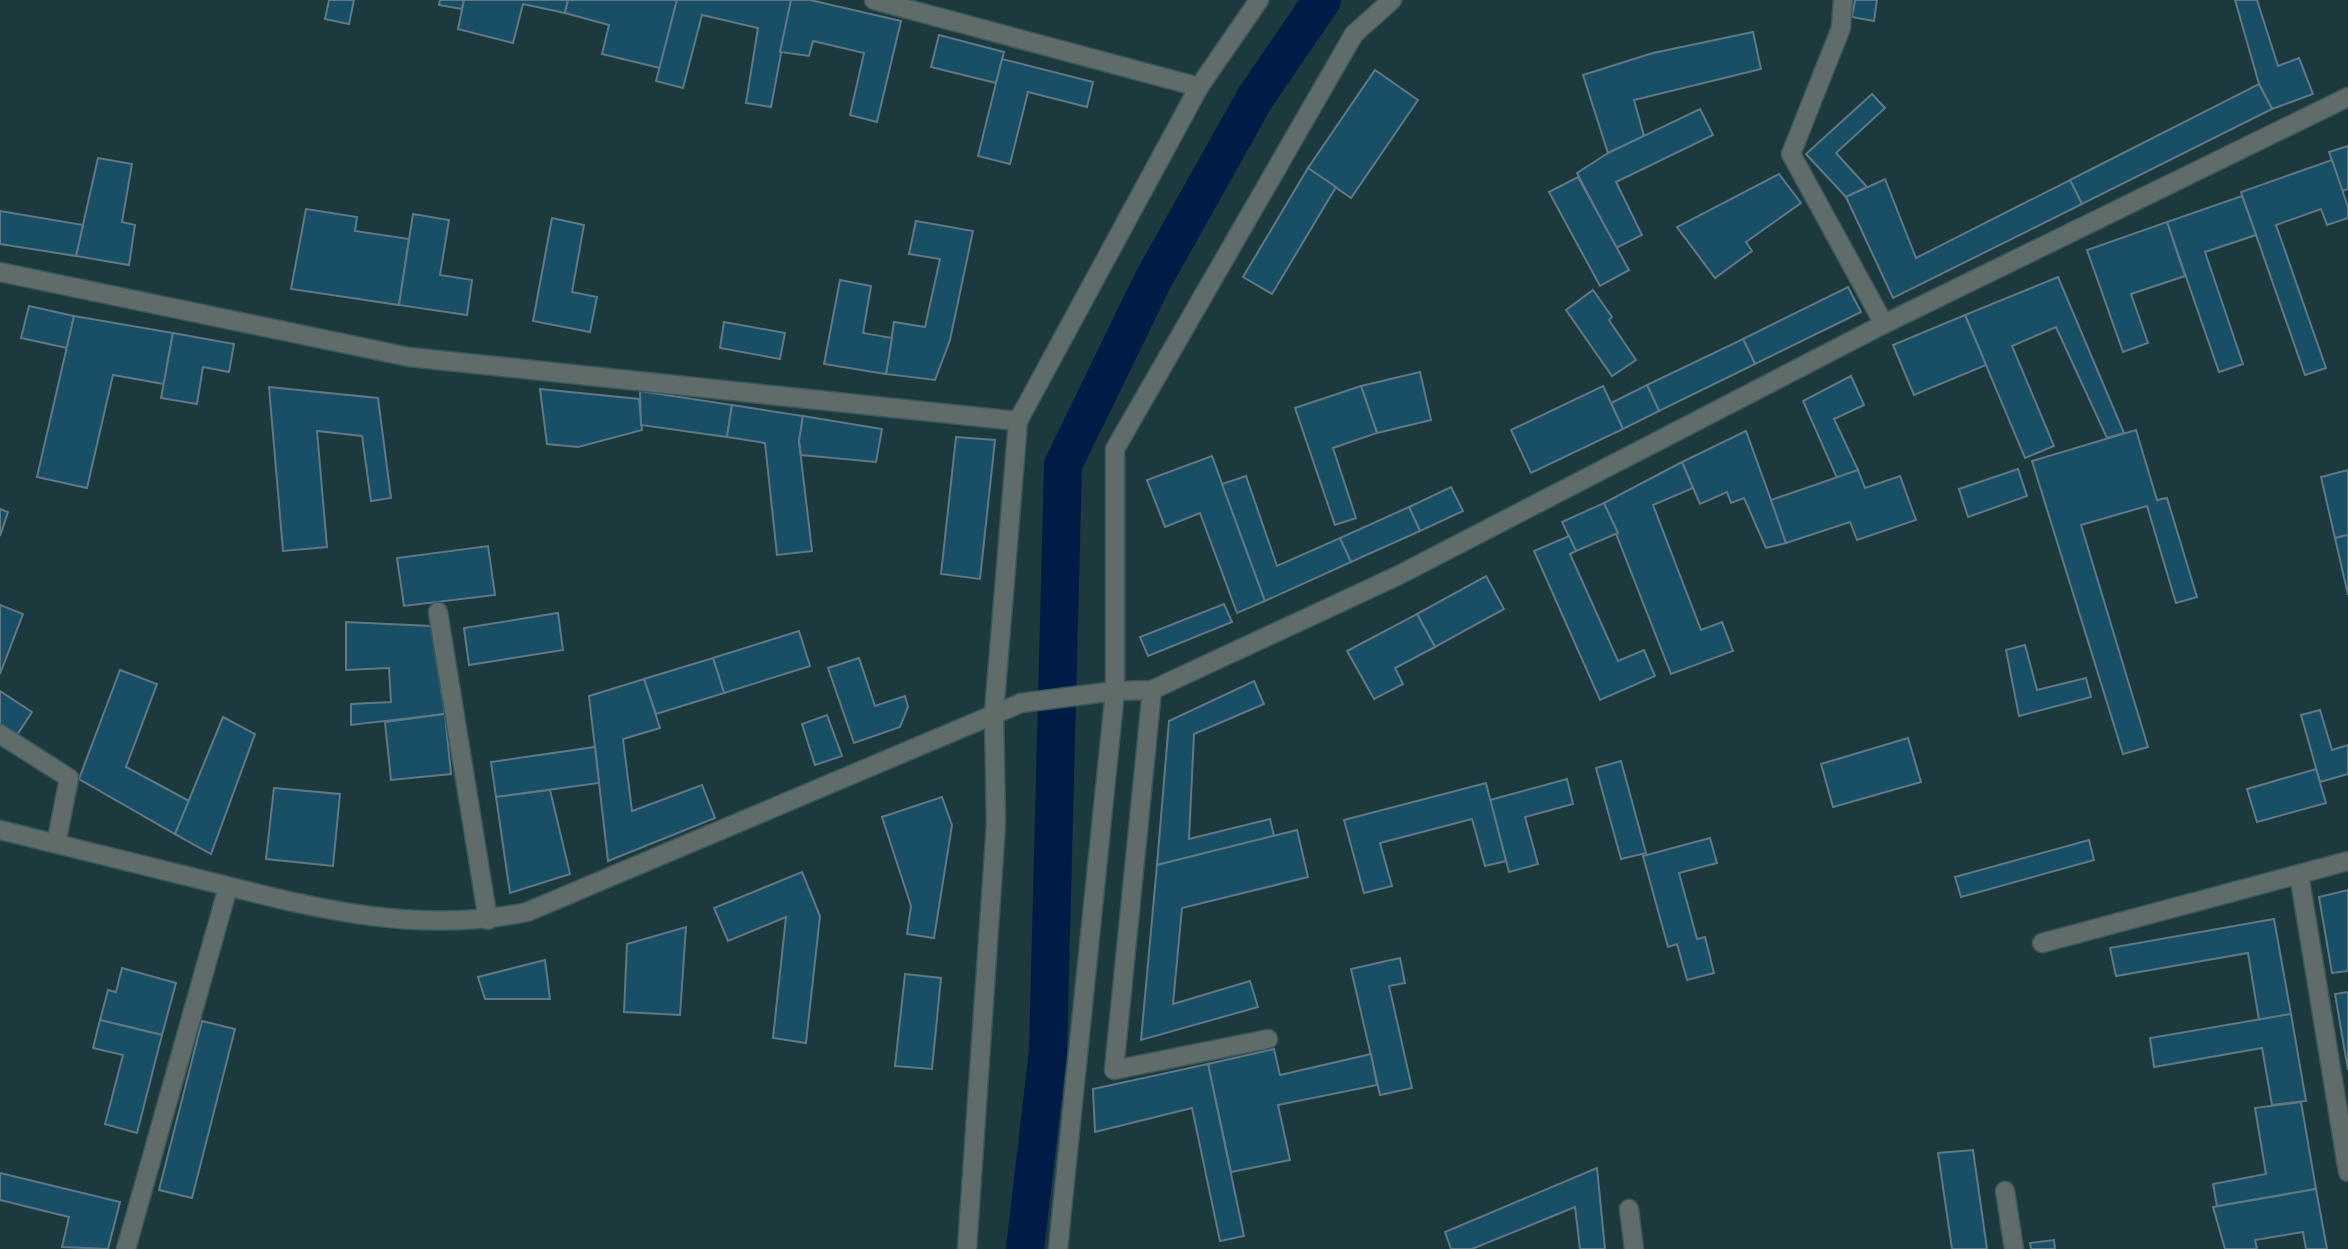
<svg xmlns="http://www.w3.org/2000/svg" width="2348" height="1249" viewBox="0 0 2348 1249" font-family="Merriweather,serif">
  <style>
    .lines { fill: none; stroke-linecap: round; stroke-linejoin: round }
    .canal { stroke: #001b45; stroke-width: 38 }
    .building { fill: #194e67; stroke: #607886; stroke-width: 2 }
    .minor-casing { stroke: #3c575c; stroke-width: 21 }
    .minor { stroke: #5f6c6a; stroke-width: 18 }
  </style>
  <rect width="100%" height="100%" fill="#1c393e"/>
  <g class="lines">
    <polyline class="canal" points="1025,1249 1048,1051 1063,465 1153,280 1255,98 1322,0"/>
  </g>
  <g class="building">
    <polygon points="329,0 354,0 349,24 325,19"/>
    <polygon points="440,0 464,0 462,9 439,5"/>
    <polygon points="464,0 568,0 565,13 523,4 513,43 458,29"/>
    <polygon points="568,0 677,0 660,68 602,54 609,25 565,13"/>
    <polygon points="677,0 791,0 771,107 746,103 758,28 702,15 683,88 656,81"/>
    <polygon points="791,0 810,0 901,21 877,122 850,115 864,53 813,41 809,56 780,52"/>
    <polygon points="1855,0 1877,0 1874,21 1852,17"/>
    <polygon points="2235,0 2257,0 2278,66 2299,58 2313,94 2272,109 2259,84"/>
    <polygon points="1753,32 1761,69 1634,100 1644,136 1608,153 1583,75 1653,53"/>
    <polygon points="939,35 1004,52 996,83 931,67"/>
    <polygon points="1002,59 1093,82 1087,107 1028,92 1010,164 978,156"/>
    <polygon points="1375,70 1418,100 1351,198 1308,168"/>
    <polygon points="2259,84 2272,109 2082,204 2070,180"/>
    <polygon points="1872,94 1885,108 1836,153 1867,187 1846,197 1806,154"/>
    <polygon points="1700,109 1713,135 1616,182 1642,235 1616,248 1577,173 1608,153"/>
    <polygon points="2348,146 2348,189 2342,191 2329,152"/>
    <polygon points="98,158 132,164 122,222 135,225 129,265 76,256"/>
    <polygon points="2332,160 2348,207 2348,218 2327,225 2321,209 2276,225 2326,368 2305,375 2241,192"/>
    <polygon points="1308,168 1336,187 1272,294 1243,277"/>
    <polygon points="1779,174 1801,203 1746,242 1752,251 1715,278 1677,227"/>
    <polygon points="1578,177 1629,270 1600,286 1549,192"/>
    <polygon points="1885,179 1916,258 2070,180 2082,204 1893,298 1846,197"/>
    <polygon points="2242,196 2256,235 2205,252 2243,364 2219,372 2167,222"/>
    <polygon points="306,209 357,217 355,231 409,239 399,305 291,289"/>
    <polygon points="0,211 83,225 76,256 0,244"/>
    <polygon points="413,214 449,220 440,275 472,280 467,315 399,305"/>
    <polygon points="552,218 584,225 572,292 597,297 590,332 533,321"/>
    <polygon points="916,221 973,231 950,340 935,380 886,374 894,322 925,327 940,259 909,254"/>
    <polygon points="2167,222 2185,276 2131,294 2148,343 2123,352 2087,250"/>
    <polygon points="2058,277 2124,433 2107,438 2056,327 2012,346 2054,446 2025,458 1965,315"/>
    <polygon points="840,280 871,286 863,333 892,338 886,374 824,364"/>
    <polygon points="1848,287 1861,312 1755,364 1743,339"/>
    <polygon points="1593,290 1612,317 1609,320 1636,360 1612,376 1566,310"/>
    <polygon points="29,306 74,316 67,348 21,338"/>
    <polygon points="1965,315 1986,365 1914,395 1893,345"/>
    <polygon points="74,316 173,333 164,384 113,375 87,488 37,477"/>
    <polygon points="724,322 785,333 780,359 720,348"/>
    <polygon points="173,333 234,344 229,372 203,367 197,404 161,398"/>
    <polygon points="1743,339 1755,364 1659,411 1647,385"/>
    <polygon points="1420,372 1431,420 1377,433 1361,386"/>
    <polygon points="1851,376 1864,405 1834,419 1858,470 1837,478 1803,401"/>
    <polygon points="1647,385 1659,411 1623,429 1611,403"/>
    <polygon points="1361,386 1377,433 1333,448 1356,518 1335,525 1295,408"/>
    <polygon points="1603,386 1623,429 1531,473 1511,430"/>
    <polygon points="269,387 378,398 391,498 371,501 362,436 317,431 327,547 283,551"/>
    <polygon points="540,389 639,399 642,430 578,447 547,444"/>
    <polygon points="640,391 732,405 727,437 641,425"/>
    <polygon points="732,405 803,416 799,441 812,551 777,555 765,443 727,437"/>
    <polygon points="803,416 882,429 876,462 801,455 799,441"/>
    <polygon points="2136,430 2157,500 2167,498 2197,597 2176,603 2147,506 2081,525 2148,747 2123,754 2032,461"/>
    <polygon points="1746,431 1771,500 1786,543 1766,548 1744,498 1731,503 1727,492 1700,504 1682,462"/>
    <polygon points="956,437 995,440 980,579 941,574"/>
    <polygon points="1212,456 1265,601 1237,613 1200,513 1165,527 1147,480"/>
    <polygon points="1682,462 1693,488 1653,505 1701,630 1722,622 1733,651 1671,674 1604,503"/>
    <polygon points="2018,469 2027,496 1968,517 1959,489"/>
    <polygon points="1858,470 1865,488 1900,476 1916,520 1857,540 1850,522 1786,543 1771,500"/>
    <polygon points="2348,470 2348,535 2335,538 2321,477"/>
    <polygon points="1246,476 1277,566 1340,538 1351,562 1265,601 1222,484"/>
    <polygon points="1451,487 1463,511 1420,531 1409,507"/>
    <polygon points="1604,503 1618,533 1576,551 1562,522"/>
    <polygon points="1409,507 1420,531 1351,562 1340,538"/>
    <polygon points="0,509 8,512 0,536"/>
    <polygon points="2348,535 2348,595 2335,538"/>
    <polygon points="1569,536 1576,551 1570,554 1618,661 1644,650 1655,676 1600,700 1534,551"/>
    <polygon points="488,546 495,595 404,606 397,558"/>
    <polygon points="1486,576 1504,609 1435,647 1417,614"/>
    <polygon points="1224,604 1232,622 1148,656 1140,637"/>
    <polygon points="0,605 23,614 0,674"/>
    <polygon points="558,613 563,650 469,665 464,628"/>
    <polygon points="1417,614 1435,647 1395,668 1403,684 1374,699 1347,651"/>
    <polygon points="346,622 431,626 445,714 351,725 351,704 391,702 389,668 346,670"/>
    <polygon points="799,631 810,666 724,693 713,658"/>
    <polygon points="2025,645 2037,690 2086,678 2091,697 2019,716 2006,650"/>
    <polygon points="713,658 724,693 656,714 644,679"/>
    <polygon points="859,658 875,706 905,696 908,707 900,727 854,743 828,668"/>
    <polygon points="120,670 157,684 126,767 191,802 175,834 79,779"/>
    <polygon points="644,679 660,728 623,739 632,811 702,785 715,818 608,861 589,696"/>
    <polygon points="1254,681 1264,704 1194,734 1189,839 1270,819 1274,836 1157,865 1169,721"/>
    <polygon points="0,691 32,712 15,738 0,728"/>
    <polygon points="2320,710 2332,750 2348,745 2348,774 2320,782 2301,715"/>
    <polygon points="445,714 451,774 391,780 385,722"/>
    <polygon points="827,715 842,756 815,765 802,724"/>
    <polygon points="223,717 255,734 211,854 175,834"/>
    <polygon points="1908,738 1921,782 1833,807 1821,764"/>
    <polygon points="595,747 599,783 496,797 491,762"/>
    <polygon points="1621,761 1646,853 1621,859 1596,768"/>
    <polygon points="2316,769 2326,803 2257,822 2247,789"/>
    <polygon points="1567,779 1573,804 1525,817 1538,864 1509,872 1490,800"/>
    <polygon points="1486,783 1506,861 1485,866 1472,819 1380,843 1392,886 1364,893 1344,820"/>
    <polygon points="274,788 340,794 333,866 266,859"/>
    <polygon points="550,790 570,874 510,893 496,797"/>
    <polygon points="942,797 952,825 934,938 907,934 911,906 882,817"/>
    <polygon points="1297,830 1308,877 1182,908 1173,1004 1250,981 1258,1007 1141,1040 1157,865"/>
    <polygon points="1710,838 1717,863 1679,873 1697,939 1705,937 1714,973 1687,980 1677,944 1668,947 1643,856"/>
    <polygon points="2089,840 2094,860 1961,897 1955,877"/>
    <polygon points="802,872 820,916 806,1043 773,1038 786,917 728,941 714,908"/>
    <polygon points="2348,890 2348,971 2332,973 2319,897"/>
    <polygon points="2274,919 2291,1014 2259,1020 2248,953 2116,976 2110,948"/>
    <polygon points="686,927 680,1015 624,1012 627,944"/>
    <polygon points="1400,958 1405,983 1389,986 1412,1088 1380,1095 1351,969"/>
    <polygon points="545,960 550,999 485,999 478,977"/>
    <polygon points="122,968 176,983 162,1035 100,1020 108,990 116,992"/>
    <polygon points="905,974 941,978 932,1069 895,1066"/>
    <polygon points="2348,992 2348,1070 2335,994"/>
    <polygon points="2291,1014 2306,1101 2272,1105 2262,1048 2154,1067 2150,1038"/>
    <polygon points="100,1020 162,1035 137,1133 105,1124 123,1055 93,1048"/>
    <polygon points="202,1021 235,1029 192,1198 159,1190"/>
    <polygon points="1274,1049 1280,1075 1371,1054 1377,1085 1278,1105 1290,1160 1231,1172 1208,1064"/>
    <polygon points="1208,1064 1244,1236 1220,1241 1192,1108 1095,1132 1093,1089"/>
    <polygon points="2301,1102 2316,1189 2217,1206 2213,1184 2266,1174 2255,1108"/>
    <polygon points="1973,1150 1987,1249 1952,1249 1938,1153"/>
    <polygon points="1597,1168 1605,1249 1580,1249 1575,1207 1472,1249 1451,1249 1445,1232"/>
    <polygon points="0,1173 120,1202 108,1249 62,1247 69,1217 0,1200"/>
    <polygon points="2316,1189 2327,1249 2306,1249 2303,1232 2255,1240 2257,1249 2225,1249 2213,1207"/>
    <polygon points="2054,1240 2055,1249 2031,1249 2030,1243"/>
  </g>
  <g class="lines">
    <g class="minor-casing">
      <g id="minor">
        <polyline points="874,0 1199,87"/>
        <polyline points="1843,0 1841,28 1791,154 1884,324"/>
        <polyline points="0,272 409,357 1018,421"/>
        <polyline points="438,612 488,920"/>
        <polyline points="1152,690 1114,1070 1268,1039"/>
        <polyline points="0,734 69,778 56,844"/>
        <path d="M0,830C69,847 138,864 207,881C313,908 417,935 527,912L1021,703L1115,691L1152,690L1397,576L1884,324L2348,97"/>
        <polyline points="2299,874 2348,1172"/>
        <polyline points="2042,943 2348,861"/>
        <polyline points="2005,1191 2014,1249"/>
        <polyline points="1629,1209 1634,1249"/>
        <polyline points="126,1249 228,887"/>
        <polyline points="967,1249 996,824 994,713 1018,421 1199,87 1259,0"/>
        <polyline points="1058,1249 1115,691 1115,449 1354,34 1392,0"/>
      </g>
    </g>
    <use href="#minor" class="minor"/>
  </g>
</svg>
